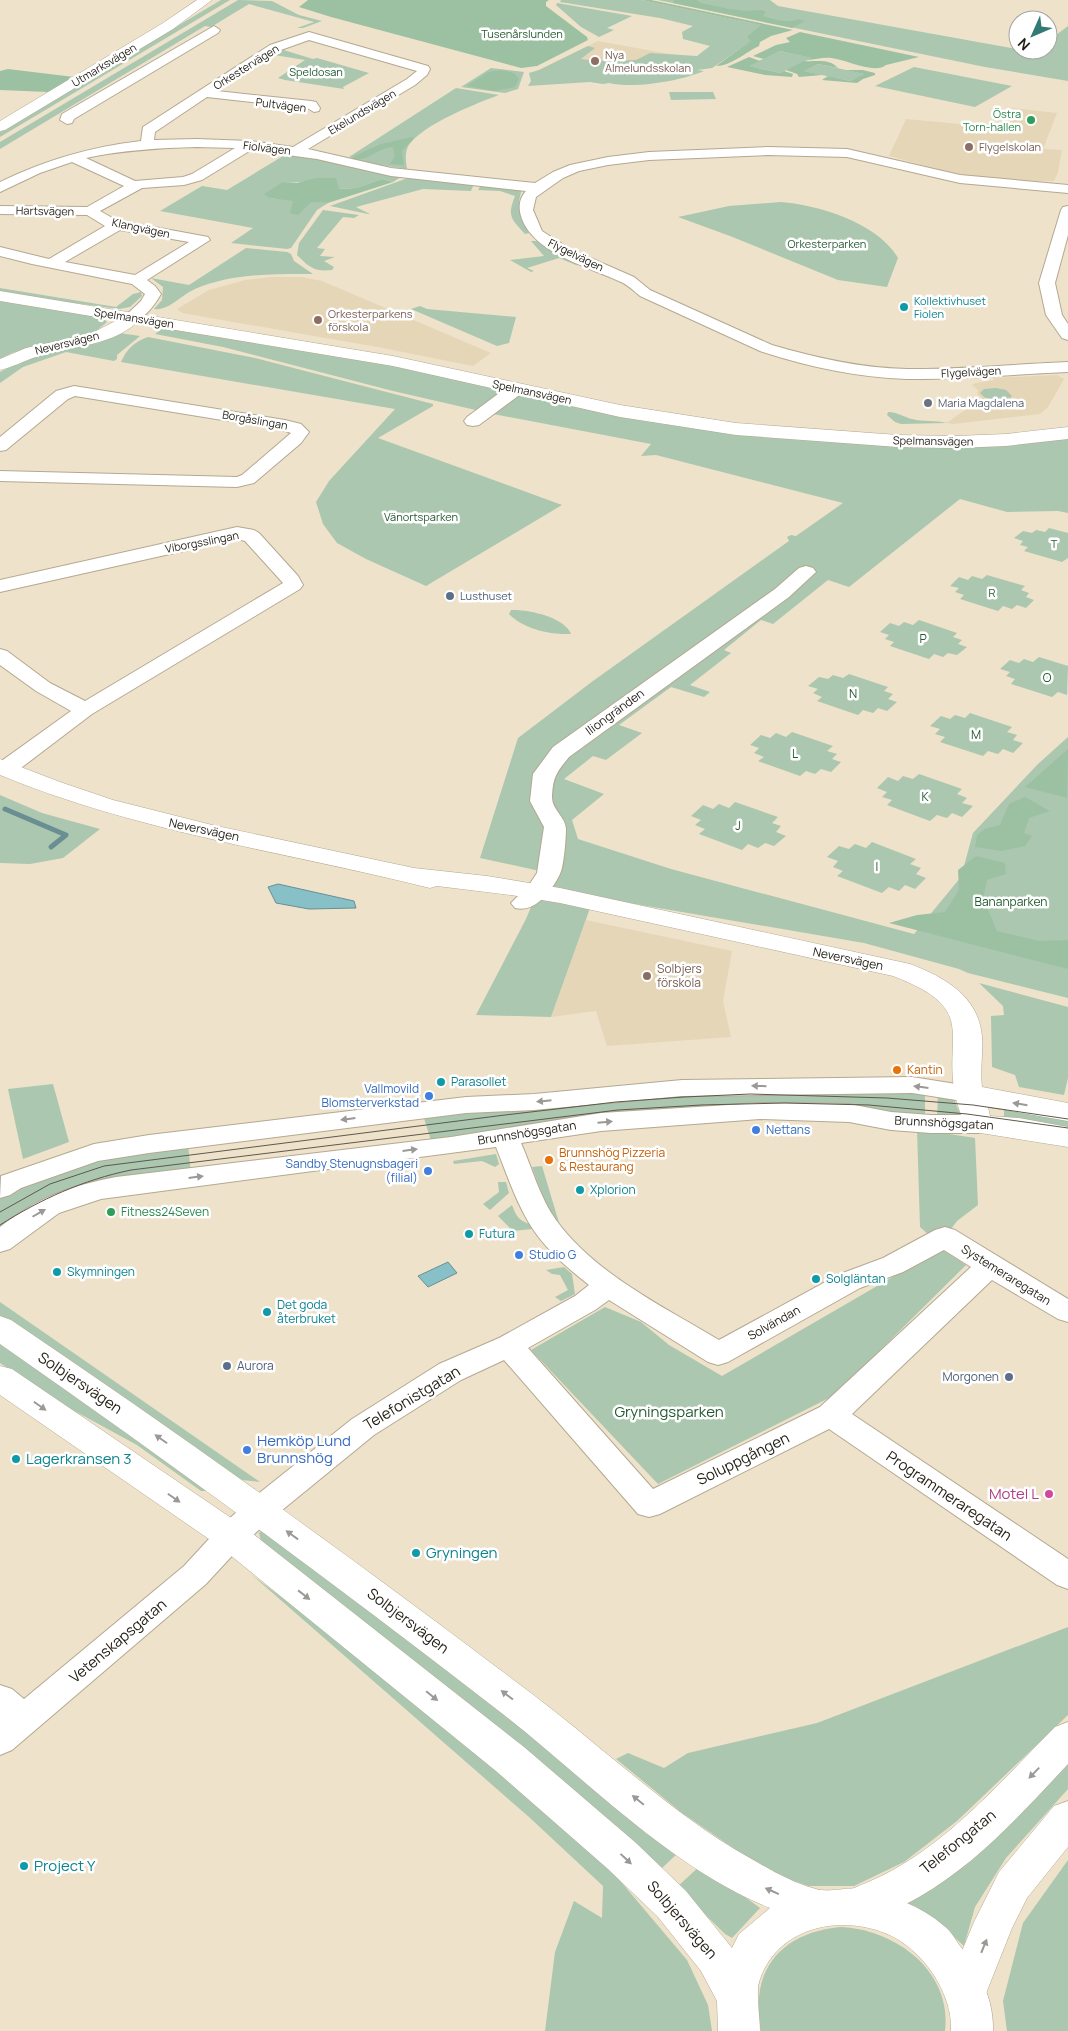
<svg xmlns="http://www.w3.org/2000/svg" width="1068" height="2031" viewBox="0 0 1068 2031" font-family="Manrope,sans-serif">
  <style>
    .built { fill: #e6d6b8 }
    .green { fill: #abc7af }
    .forest { fill: #9cc1a2 }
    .water { fill: #88c0c8; stroke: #698f92 }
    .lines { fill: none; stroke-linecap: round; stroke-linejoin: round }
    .stream { stroke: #698f92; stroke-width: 5 }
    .minor-casing { stroke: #b4a891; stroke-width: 2 }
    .tertiary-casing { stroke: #b4a891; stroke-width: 1 }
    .secondary-casing { stroke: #b4a891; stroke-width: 1 }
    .minor { fill: #fff; fill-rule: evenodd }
    .tertiary { fill: #fff; fill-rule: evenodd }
    .secondary { fill: #fff; fill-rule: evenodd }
    .tram { stroke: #5f584b; stroke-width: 1 }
    .oneway { fill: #9b9995 }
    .education-dot { fill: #8d6e63; stroke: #fff; stroke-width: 2 }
    .leisure-dot { fill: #2e9e5b; stroke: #fff; stroke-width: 2 }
    .culture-dot { fill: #0f9aa8; stroke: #fff; stroke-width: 2 }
    .worship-dot { fill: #6b7280; stroke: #fff; stroke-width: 2 }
    .service-dot { fill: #5c6f8a; stroke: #fff; stroke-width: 2 }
    .food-dot { fill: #e8710a; stroke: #fff; stroke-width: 2 }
    .shop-dot { fill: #3f7fe0; stroke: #fff; stroke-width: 2 }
    .hotel-dot { fill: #d1479c; stroke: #fff; stroke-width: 2 }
    .labels { text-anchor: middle; stroke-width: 5; stroke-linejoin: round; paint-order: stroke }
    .far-park-label { font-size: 11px; fill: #235a31; stroke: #fff }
    .far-education-label { font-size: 11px; fill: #785e54; stroke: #fff; text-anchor: start }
    .far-street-label { font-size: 11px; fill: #211d14; stroke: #fff }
    .far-leisure-label { font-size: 11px; fill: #27864d; stroke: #fff; text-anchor: end }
    .far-culture-label { font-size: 11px; fill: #0d838f; stroke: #fff; text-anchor: start }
    .far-worship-label { font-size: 11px; fill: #5b616d; stroke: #fff; text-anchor: start }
    .far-service-label { font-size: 11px; fill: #4e5e75; stroke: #fff; text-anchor: start }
    .park-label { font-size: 12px; fill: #235a31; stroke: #fff }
    .street-label { font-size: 12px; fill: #211d14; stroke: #fff }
    .education-label { font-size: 12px; fill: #785e54; stroke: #fff; text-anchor: start }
    .food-label { font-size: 12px; fill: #c56008; stroke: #fff; text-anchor: start }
    .culture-label { font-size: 12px; fill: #0d838f; stroke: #fff; text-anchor: start }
    .shop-label { font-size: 12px; fill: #366cbe; stroke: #fff; text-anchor: end }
    .leisure-label { font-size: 12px; fill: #27864d; stroke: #fff; text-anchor: start }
    .service-label { font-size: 12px; fill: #4e5e75; stroke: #fff; text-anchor: start }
    .near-street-label { font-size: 15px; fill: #211d14; stroke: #fff }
    .near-park-label { font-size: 15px; fill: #235a31; stroke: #fff }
    .near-shop-label { font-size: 15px; fill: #366cbe; stroke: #fff; text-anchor: start }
    .near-culture-label { font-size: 15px; fill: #0d838f; stroke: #fff; text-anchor: start }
    .near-hotel-label { font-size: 15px; fill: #b23c85; stroke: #fff; text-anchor: end }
  </style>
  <rect width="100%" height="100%" fill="#eee2ca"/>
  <g class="built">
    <polygon points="598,41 719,63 712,68 640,58 600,81 539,70"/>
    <polygon points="1012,108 1057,113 1043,149 1062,150 1058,172 1054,181 1020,181 955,174 889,156 906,119 1004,128"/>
    <polygon points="271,277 301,277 322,281 491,353 473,366 383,348 182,313 177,309 209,290 245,280"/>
    <polygon points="1057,375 1064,379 1048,407 1040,414 953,424 943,422 948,422 982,398 977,394 978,390 972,385 976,383 994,380 993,378"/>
    <polygon points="586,920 732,951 723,1001 731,1037 607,1046 596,1011 551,1017"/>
  </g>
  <g class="green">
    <polygon points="221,0 230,0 0,137 0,132"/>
    <polygon points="238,0 272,1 299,15 322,21 303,28 297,28 314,22 249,4 211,27 205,26 0,149 0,142"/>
    <path d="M561,0H641L762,25L746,37L752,41L712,68L697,70L704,71C680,81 634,89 609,83L603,84L590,82L528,86L531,81L529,73L539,70L588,46L595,48L581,59L597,61L636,60L650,53L697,56L710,46L683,39L682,32L693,26L660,18L560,2Z"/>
    <polygon points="658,0 770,0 778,6 1033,52 1036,50 1048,50 1048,41 1068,26 1068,81 985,67"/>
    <polygon points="557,3 632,16 607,28 614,30 599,37 581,27 556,5"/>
    <polygon points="277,48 313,59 317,58 369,73 343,87 344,89 285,80 278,78 305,60 268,54"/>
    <polygon points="780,51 812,58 780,73 748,66"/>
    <polygon points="818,64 865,74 850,81 803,71"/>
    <polygon points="914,67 1012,86 975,107 875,86"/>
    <polygon points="491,68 524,72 518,89 505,93 461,87"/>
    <path d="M456,88L499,95C477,103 416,127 407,149C405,155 406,162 407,169L368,163L349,157Z"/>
    <polygon points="669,92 713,92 716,99 671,100"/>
    <path d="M288,153L401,177L393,182L382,179L356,188L338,189L335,178C318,178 301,184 283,182L270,198L328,203L317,210L291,248L287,249L231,243L253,228L160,211L202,186L227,190Z"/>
    <polygon points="408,178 474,184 471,191 423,189 356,207 370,214 368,214 330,206"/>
    <path d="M481,185L522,189C516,207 519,218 530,233L525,234C511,218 507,217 515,196L500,191L478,190Z"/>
    <path d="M781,202C819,205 878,223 898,258L887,287L838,280L730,236L678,217L729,206Z"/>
    <path d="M323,210L359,215L354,218L343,217L317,248L325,249L320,256L335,257L324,261L334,267L332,270C314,272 309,267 297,255L299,243Z"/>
    <polygon points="531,241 540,241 579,264 576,265 559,258 527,268 534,271 531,272 510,260 544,256"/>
    <path d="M246,248L287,252L291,254L294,261L313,274C274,274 232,273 195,289C181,295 169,311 154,309L162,300L163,287L151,278L189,285Z"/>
    <polygon points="0,288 116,307 133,294 141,292 142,296 130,307 119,309 0,293"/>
    <polygon points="0,300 101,317 107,322 95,332 86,335 12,353 0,359"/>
    <polygon points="420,306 427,309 516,317 509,343 497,346 411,309"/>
    <polygon points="163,328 361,359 506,391 480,411 393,391 223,347 155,334"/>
    <polygon points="119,333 140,336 117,355 117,359 114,361 66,352 23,367 0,383 0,372 31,356 97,343"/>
    <path d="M148,337L255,358L433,404V406L378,438L562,505L426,586L366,559L337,543L323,524L316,502L329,481L395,409L121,362C126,350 135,341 148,337Z"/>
    <path d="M996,388L1006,390L1012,396C1004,404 987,402 980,393L984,389Z"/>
    <polygon points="515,393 777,436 1068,438 1068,513 1058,511 1007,512 960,499 849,587 828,580 773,624 761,620 724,650 731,653 690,685 710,692 704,697 671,687 619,725 642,733 606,760 593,756 564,779 604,794 572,820 578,839 671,869 914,934 961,877 973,833 1038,764 1068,737 1068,998 968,973 959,969 864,943 594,897 551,1017 476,1015 526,919 538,890 549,873 480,858 518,738 593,681 789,541 787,537 791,535 796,536 843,503 656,455 641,456 651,444 488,413"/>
    <path d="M888,412C897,412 904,417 912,419C923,422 935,420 946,423L901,424L895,422L887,415Z"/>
    <polygon points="1049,528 1068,533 1068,558 1062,562 1024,551 1028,547 1020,545 1023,541 1014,538 1023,531 1032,533 1036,530 1045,532"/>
    <polygon points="987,575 1025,586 1021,590 1029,593 1026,597 1034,600 1026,608 1017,605 1012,609 1003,606 998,611 960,599 964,595 955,592 959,588 950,586 959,577 968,580 972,576 982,579"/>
    <path d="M511,610C527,609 565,617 571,634C551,635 523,629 509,614Z"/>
    <polygon points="919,620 957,633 953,637 962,640 958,644 967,647 957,655 948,653 943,657 934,654 929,659 890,646 894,642 885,639 889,635 880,632 890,623 899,626 904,622 913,625"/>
    <polygon points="1039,657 1068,666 1067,695 1058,692 1052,697 1011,684 1015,679 1006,676 1010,672 1000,669 1010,660 1019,663 1024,659 1033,662"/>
    <polygon points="849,674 888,687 884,691 893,694 888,699 897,702 887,711 878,708 873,713 863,710 858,715 817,701 822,697 813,693 818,689 808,686 819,677 828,679 833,675 843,678"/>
    <polygon points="970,713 1012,727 1007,732 1017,735 1013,740 1023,743 1013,753 1003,749 998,754 988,751 983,756 940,742 945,737 935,734 940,729 930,726 941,716 950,719 955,715 965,718"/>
    <polygon points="792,732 833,746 827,751 837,754 832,759 841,762 831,772 821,769 815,774 806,771 800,776 758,761 764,757 754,753 759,748 750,745 761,735 770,738 776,733 786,737"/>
    <polygon points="919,774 962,789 957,794 967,798 962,803 973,806 962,817 952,813 947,818 937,815 930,821 887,805 892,800 882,797 887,792 877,788 888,777 898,781 903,776 913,779"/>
    <polygon points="0,795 42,813 100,829 63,858 30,864 0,863"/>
    <polygon points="735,802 778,817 772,823 781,826 776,832 786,836 774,846 765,843 758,848 748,844 742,850 699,834 705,829 695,825 701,820 691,816 703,805 713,809 719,804 729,808"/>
    <polygon points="872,842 916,859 910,864 921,868 916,874 926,878 915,889 905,885 899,891 889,887 882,893 837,876 843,871 833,867 838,861 827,857 839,846 849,849 855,844 866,848"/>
    <polygon points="979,983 1068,1007 1068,1078 1064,1095 1019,1087 1015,1075 992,1067 991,1016 1004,1015 1003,1006"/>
    <polygon points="53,1084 69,1142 23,1159 8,1089"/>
    <polygon points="925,1092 925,1119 854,1109 432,1144 423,1115 671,1094"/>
    <polygon points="938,1093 954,1099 960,1114 957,1117 937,1120"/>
    <polygon points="1004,1105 1068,1117 1068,1132 1004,1117"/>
    <polygon points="917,1129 975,1138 978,1205 957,1221 945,1237 936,1241 920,1227"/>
    <polygon points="188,1144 191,1174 127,1181 0,1240 0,1199 23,1186 86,1162"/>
    <polygon points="496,1154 499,1164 495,1167 482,1161 454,1164 453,1161"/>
    <polygon points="542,1166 560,1226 550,1216 532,1167"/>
    <polygon points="498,1182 506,1182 509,1193 490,1210 483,1204 499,1192"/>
    <path d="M512,1205C516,1216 519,1221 530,1224L532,1229L513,1231L498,1216Z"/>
    <polygon points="941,1249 966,1265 835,1395 658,1484 531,1350 605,1307 641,1322 669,1345 722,1376"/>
    <polygon points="564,1267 572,1274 575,1294 561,1301 555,1297 568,1290 560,1275 552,1274 546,1270"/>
    <polygon points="0,1302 260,1482 242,1480 0,1317"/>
    <polygon points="0,1339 207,1491 201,1491 137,1445 58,1402 0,1363"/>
    <polygon points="263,1529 680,1851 660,1870 261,1541 259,1533"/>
    <polygon points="252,1575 376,1668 600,1857 687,1960 708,2005 712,2031 545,2031 555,1952 574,1901 602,1918 603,1886 529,1817"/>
    <polygon points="1068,1627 1068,1715 957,1821 904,1862 854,1886 808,1886 767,1871 682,1813 616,1759 628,1753 664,1768 688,1753 817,1723"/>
    <polygon points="1068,1758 1068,1789 1006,1858 975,1907 964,1946 944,1928 903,1901"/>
    <polygon points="1068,1860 1068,2031 1007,2031 1003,2001 1023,1923"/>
    <polygon points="701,1865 760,1908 732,1938 725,1934 677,1887"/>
    <path d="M840,1927C894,1929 952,1970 945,2031H761C749,1971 780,1933 840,1927Z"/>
  </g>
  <g class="forest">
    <polygon points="308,0 549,0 546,2 546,6 587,37 588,40 537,66 521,68 331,17 299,7"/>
    <path d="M641,0H651L793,30L771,36L760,42L759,46C746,52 731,66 716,66L751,41L746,37L761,25Z"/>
    <path d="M674,0H697L701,3L729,9L746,11L761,10L766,12L763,16C772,19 789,24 798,19L805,21L792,28L673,3Z"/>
    <path d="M800,32L919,57L886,65C875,75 845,59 831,58C823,57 815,60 807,60L811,58L780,51L764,59L753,56L776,45L790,42L786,38Z"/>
    <polygon points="749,57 760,61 749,66 780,73 784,71 793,74 792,77 765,75 727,67"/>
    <path d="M804,61C816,62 829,58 838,68L818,64L804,71L822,75L799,77L797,74L786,70Z"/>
    <polygon points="8,69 74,77 48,92 0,90 0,71"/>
    <polygon points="501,70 514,73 519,79 515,87 494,91 467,86 488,72"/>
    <polygon points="845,70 863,70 875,73 875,75 863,79 857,83 822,80 828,76 850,81 864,74"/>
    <path d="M412,137L414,138L402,151L404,165L390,164L395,156L393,147C378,147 367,163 352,159L354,156L381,144Z"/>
    <polygon points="316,178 336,178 339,189 356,188 382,179 393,182 328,203 311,202 298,215 290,213 293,201 270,198 264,194 283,182 297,183"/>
    <polygon points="1068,749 1067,798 1025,787"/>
    <polygon points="1025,797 1050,811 1029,818 1024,833 1032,836 1025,846 1001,851 975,847 977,835 985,829 1000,825 1009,804"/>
    <polygon points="976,856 1005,863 1006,874 987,880 983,898 997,931 1039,941 1068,940 1068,969 889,923 917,915 945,912 959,890 958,870"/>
  </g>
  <g class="water">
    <polygon points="278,884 354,901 356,908 309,909 276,903 268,887"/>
    <polygon points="448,1262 457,1273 428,1287 418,1276"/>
  </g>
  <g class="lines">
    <polyline class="stream" points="5,809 66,835 51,847"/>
    <g class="minor-casing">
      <g id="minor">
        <polygon points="214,26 220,30 218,33 74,119 72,123 67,124 60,120 62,114"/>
        <path d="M309,32L428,66L430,69L427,75L415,85L308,149L391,168L535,183L553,172L570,165L608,157L649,152L768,147L847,149L960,175L1068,185V193L960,183L847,157L768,155L649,160L608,165L579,171L563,178L536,197L533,210L542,231L570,249L634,277L650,290L772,345C816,358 861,368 907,369C961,370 1014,364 1068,362V372C1014,374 961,380 907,379C857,377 808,367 760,351L640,296C634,291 628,285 621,282C589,267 532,253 521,216C518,207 520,197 526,191L391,176L317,159L251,150L202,180L184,185L142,188L100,211L116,220L203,236L208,237L210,240L147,280L155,286L161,294C154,306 141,325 125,321L123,318L141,301L145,294L132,284L32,264L0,256V247L49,259L105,226L87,215L0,214V206L87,207L124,186L72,162L40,173L0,192V182C45,160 90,147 141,141L143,127L270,45ZM309,40L417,71L407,79L293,147L250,141L197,139L154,140L155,132L207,97L307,108L314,112L319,111L320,108L316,102L311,101L217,91L278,51ZM197,147L235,148L192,174L183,177L135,181L86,158C123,150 159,148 197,147ZM120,230L189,242L135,275L65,262Z"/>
        <polygon points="1068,206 1068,235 1055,283 1062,315 1068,324 1068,340 1062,338 1046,315 1039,283 1061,210 1063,207"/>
        <polygon points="516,384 522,385 524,389 522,393 479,425 473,426 467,425 464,421 467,417 510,385"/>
        <polygon points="74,386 285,420 301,424 309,432 301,443 254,483 237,487 0,481 0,471 237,477 242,475 291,433 283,430 75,396 68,399 6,450 0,451 0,437 56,391"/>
        <polygon points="237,527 254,530 259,533 298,576 303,585 300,589 92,714 13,774 5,776 0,774 0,762 71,711 36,691 0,665 0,649 7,651 50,683 85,701 283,583 245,541 237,539 0,592 0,580"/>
        <path d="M806,566L813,568L816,572L789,597L569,757C556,773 553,777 552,798C552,809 566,818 566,829C566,838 564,866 560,874C551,892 535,913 515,908L511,903L529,885L537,873L544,827L530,801L533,774L553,747L775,589L799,568Z"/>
        <polygon points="912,1077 969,1086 978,1088 982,1094 978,1100 969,1102 912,1093 682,1096 534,1110 466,1113 149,1153 98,1161 21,1188 10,1195 0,1198 1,1176 94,1144 149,1135 466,1097 534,1094 682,1080"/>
        <path d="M760,1103L849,1104L891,1112L931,1115H978L987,1118L991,1124L987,1130L978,1133H931L891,1130L849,1122L760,1119L601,1131L521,1143C532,1168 540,1198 556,1220C594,1273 664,1307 719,1340L840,1274L883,1258L935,1230L945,1227L955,1230L1068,1299V1322L1058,1319L992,1280L852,1414L1068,1559V1589L1057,1585L829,1429L660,1514L649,1517L638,1514L504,1360L461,1380L374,1435L270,1520L242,1545L206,1584L12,1750L0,1755V1685L12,1689L24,1699L184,1566L220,1527L248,1502L352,1419L439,1364L499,1338L575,1296L589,1285C570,1270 552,1255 537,1235C518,1209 508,1177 496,1147L101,1199L59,1213L10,1249L0,1252V1227C37,1198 70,1186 116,1177L451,1137L601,1113ZM944,1250L971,1267L820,1407L653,1489L528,1348L595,1310L609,1300L708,1362L718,1365L728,1362L860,1288L903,1272Z"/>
      </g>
    </g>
    <g class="tertiary-casing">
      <g id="tertiary">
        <path d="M131,313L137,314L140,318C120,346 66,346 36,357C24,361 13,367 0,370V359L26,348L90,334Z"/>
        <path d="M0,759L60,782L113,800L212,825L414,868L487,876L560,888L910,964C944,977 979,996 982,1037C983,1054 980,1071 982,1087L1068,1103V1121L988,1107L990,1116L1019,1118L1068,1127V1147L968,1131C963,1123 961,1114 958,1106C938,1038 985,1011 893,976L560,903L511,895L437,886L430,888C286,852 138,832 0,775Z"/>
        <path d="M1068,1722V1764C1023,1812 977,1864 919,1897C900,1908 877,1916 856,1924L842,1919L836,1906L842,1893C858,1886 875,1880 891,1871C955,1836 1004,1778 1055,1727Z"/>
        <polygon points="1068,1801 1068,1847 1027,1898 1012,1928 981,2006 966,2012 951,2006 945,1992 974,1922 999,1872 1054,1806"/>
      </g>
    </g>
    <g class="secondary-casing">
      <g id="secondary">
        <polygon points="197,0 212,0 173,29 5,130 0,131 0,121 163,23"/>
        <polygon points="0,291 393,356 620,405 736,423 898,435 956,436 1006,434 1068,427 1068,439 1006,446 956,448 898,447 736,435 620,417 393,366 0,301"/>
        <path d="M0,1316L11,1320C177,1432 339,1548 499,1669C534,1695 569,1722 602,1750C649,1788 696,1828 748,1857C769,1869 792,1883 816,1889C830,1893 845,1887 859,1889C890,1894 921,1906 944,1926C951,1931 955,1939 960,1946C979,1970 994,1999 993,2031H951C953,1992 921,1947 885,1933C837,1914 776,1928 759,1982C756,1994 760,2018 760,2031H718L717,2001L701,1971L658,1917L608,1869L496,1771L219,1546L0,1395V1366L12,1369L243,1526L524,1747L636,1843L686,1891L732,1948L739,1934L770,1908C670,1868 583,1776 499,1711C335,1584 170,1462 0,1344Z"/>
      </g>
    </g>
    <use href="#minor" class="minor"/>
    <use href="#tertiary" class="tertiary"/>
    <use href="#secondary" class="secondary"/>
    <g class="tram">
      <polyline points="0,1212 50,1184 104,1166 505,1115 616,1102 684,1097 750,1094 887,1098 973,1105 1068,1119"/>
      <path d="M0,1225C41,1199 83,1180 131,1170L618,1110L701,1105L785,1103L869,1105L967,1114L1068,1128"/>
    </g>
  </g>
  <defs><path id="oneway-solid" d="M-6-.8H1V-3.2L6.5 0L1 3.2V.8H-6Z" transform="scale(1.25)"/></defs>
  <g class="oneway">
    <use href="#oneway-solid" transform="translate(759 1086) rotate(-179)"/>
    <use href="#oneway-solid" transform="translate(921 1087) rotate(-173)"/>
    <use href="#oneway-solid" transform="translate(544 1101) rotate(174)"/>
    <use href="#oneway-solid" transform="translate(1020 1104) rotate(-171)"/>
    <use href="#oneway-solid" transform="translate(348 1119) rotate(173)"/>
    <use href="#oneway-solid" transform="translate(605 1122) rotate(-5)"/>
    <use href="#oneway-solid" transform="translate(410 1150) rotate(-7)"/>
    <use href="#oneway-solid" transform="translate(196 1177) rotate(-7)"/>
    <use href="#oneway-solid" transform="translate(39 1213) rotate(-30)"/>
    <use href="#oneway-solid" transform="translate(40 1406) rotate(35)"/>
    <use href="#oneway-solid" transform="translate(161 1439) rotate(-145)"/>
    <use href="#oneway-solid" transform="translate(174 1498) rotate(35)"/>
    <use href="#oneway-solid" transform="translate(292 1535) rotate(-144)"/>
    <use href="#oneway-solid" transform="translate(304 1595) rotate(38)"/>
    <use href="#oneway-solid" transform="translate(507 1695) rotate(-143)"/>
    <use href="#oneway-solid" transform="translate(432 1696) rotate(39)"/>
    <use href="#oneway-solid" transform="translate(1034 1773) rotate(134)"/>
    <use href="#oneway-solid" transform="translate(638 1800) rotate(-141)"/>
    <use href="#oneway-solid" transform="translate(626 1859) rotate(43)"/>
    <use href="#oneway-solid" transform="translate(772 1891) rotate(-156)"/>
    <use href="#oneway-solid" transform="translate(984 1946) rotate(-68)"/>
  </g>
  <g class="education-dot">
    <circle cx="595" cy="61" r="5"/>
    <circle cx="969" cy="147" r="5"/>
    <circle cx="318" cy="320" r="5"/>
    <circle cx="647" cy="976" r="5"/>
  </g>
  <g class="leisure-dot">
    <circle cx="1031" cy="120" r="5"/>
    <circle cx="111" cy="1212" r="5"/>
  </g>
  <g class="culture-dot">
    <circle cx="904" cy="307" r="5"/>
    <circle cx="441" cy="1082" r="5"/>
    <circle cx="580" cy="1190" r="5"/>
    <circle cx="469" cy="1234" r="5"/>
    <circle cx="57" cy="1272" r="5"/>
    <circle cx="816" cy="1279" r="5"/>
    <circle cx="267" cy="1312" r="5"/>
    <circle cx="16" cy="1459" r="5"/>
    <circle cx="416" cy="1553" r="5"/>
    <circle cx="24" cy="1866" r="5"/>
  </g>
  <circle class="worship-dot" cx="928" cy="403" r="5"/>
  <g class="service-dot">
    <circle cx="450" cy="596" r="5"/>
    <circle cx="227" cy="1366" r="5"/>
    <circle cx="1009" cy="1377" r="5"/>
  </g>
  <g class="food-dot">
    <circle cx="897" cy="1070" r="5"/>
    <circle cx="549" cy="1160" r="5"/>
  </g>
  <g class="shop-dot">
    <circle cx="429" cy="1096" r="5"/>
    <circle cx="756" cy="1130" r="5"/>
    <circle cx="428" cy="1171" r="5"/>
    <circle cx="519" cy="1255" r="5"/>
    <circle cx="247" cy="1450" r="5"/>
  </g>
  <circle class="hotel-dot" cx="1049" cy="1494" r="5"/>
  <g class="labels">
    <g class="far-park-label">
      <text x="522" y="38">Tusenårslunden</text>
      <text x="316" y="76">Speldosan</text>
      <text x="827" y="248">Orkesterparken</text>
      <text x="421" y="521">Vänortsparken</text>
      <text x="1054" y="548">T</text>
      <text x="992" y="597">R</text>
    </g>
    <g class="far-education-label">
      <text x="605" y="59">Nya<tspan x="605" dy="13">Almelundsskolan</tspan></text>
      <text x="979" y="151">Flygelskolan</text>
      <text x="328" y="318">Orkesterparkens<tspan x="328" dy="13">förskola</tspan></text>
    </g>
    <g class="far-street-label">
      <text transform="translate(104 65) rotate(-31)" y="4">Utmarksvägen</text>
      <text transform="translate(246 67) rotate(-32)" y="4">Orkestervägen</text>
      <text transform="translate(281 105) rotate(7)" y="4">Pultvägen</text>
      <text transform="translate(362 112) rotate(-31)" y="4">Ekelundsvägen</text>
      <text transform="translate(267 148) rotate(7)" y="4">Fiolvägen</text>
      <text transform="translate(45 211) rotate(1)" y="4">Hartsvägen</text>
      <text transform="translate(141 228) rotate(12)" y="4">Klangvägen</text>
      <text transform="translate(576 255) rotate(26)" y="4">Flygelvägen</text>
      <text transform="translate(134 318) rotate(9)" y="4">Spelmansvägen</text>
      <text transform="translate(67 343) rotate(-14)" y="4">Neversvägen</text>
      <text transform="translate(971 372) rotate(-3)" y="4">Flygelvägen</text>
      <text transform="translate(532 392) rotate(12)" y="4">Spelmansvägen</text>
      <text transform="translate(255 420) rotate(10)" y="4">Borgåslingan</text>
      <text transform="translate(933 441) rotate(1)" y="4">Spelmansvägen</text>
      <text transform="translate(202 542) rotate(-11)" y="4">Viborgsslingan</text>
    </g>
    <g class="far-leisure-label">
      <text x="1021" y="118">Östra<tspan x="1021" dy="13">Torn-hallen</tspan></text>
    </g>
    <g class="far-culture-label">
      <text x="914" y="305">Kollektivhuset<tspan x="914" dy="13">Fiolen</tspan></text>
    </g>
    <g class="far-worship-label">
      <text x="938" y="407">Maria Magdalena</text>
    </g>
    <g class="far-service-label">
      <text x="460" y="600">Lusthuset</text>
    </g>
    <g class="park-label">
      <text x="923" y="643">P</text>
      <text x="1047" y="682">O</text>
      <text x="853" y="698">N</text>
      <text x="976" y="739">M</text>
      <text x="795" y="758">L</text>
      <text x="925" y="801">K</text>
      <text x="738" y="830">J</text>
      <text x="877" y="871">I</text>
      <text x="1011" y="906">Bananparken</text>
    </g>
    <g class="street-label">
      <text transform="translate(615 712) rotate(-36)" y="4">Iliongränden</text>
      <text transform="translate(204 830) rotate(12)" y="4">Neversvägen</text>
      <text transform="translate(848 959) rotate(12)" y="4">Neversvägen</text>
      <text transform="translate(944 1123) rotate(3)" y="4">Brunnshögsgatan</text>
      <text transform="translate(527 1133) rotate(-9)" y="4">Brunnshögsgatan</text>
      <text transform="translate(1006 1275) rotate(32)" y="4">Systemeraregatan</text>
      <text transform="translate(774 1323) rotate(-29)" y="4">Solvändan</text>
    </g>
    <g class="education-label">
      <text x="657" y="973">Solbjers<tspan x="657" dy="14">förskola</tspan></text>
    </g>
    <g class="food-label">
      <text x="907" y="1074">Kantin</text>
      <text x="559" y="1157">Brunnshög Pizzeria<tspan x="559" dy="14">&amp; Restaurang</tspan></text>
    </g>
    <g class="culture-label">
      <text x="451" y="1086">Parasollet</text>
      <text x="590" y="1194">Xplorion</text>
      <text x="479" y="1238">Futura</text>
      <text x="67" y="1276">Skymningen</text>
      <text x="826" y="1283">Solgläntan</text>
      <text x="277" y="1309">Det goda<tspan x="277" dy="14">återbruket</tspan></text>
    </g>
    <g class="shop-label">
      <text x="419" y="1093">Vallmovild<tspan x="419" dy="14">Blomsterverkstad</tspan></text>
      <text x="766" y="1134" text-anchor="start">Nettans</text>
      <text x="418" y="1168">Sandby Stenugnsbageri<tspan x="418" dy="14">(filial)</tspan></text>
      <text x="529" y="1259" text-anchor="start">Studio G</text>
    </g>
    <g class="leisure-label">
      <text x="121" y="1216">Fitness24Seven</text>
    </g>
    <g class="service-label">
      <text x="237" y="1370">Aurora</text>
      <text x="999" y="1381" text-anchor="end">Morgonen</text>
    </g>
    <g class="near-street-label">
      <text transform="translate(80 1383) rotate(34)" y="5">Solbjersvägen</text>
      <text transform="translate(412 1398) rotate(-31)" y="5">Telefonistgatan</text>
      <text transform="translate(743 1459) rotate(-26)" y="5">Soluppgången</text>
      <text transform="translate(949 1496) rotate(34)" y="5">Programmeraregatan</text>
      <text transform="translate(408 1621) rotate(37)" y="5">Solbjersvägen</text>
      <text transform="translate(118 1641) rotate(-40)" y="5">Vetenskapsgatan</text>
      <text transform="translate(958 1842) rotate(-39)" y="5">Telefongatan</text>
      <text transform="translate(682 1920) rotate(49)" y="5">Solbjersvägen</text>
    </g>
    <g class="near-park-label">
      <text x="669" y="1417">Gryningsparken</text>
    </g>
    <g class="near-shop-label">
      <text x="257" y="1446">Hemköp Lund<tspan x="257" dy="17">Brunnshög</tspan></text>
    </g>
    <g class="near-culture-label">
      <text x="26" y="1464">Lagerkransen 3</text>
      <text x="426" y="1558">Gryningen</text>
      <text x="34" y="1871">Project Y</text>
    </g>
    <g class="near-hotel-label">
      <text x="1039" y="1499">Motel L</text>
    </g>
  </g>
  <g transform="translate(1033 35) rotate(225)"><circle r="24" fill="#ffffff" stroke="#a6a5a1"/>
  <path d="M0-4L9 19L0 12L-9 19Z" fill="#317a76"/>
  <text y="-8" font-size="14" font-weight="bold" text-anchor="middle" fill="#211d14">N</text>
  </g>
</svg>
